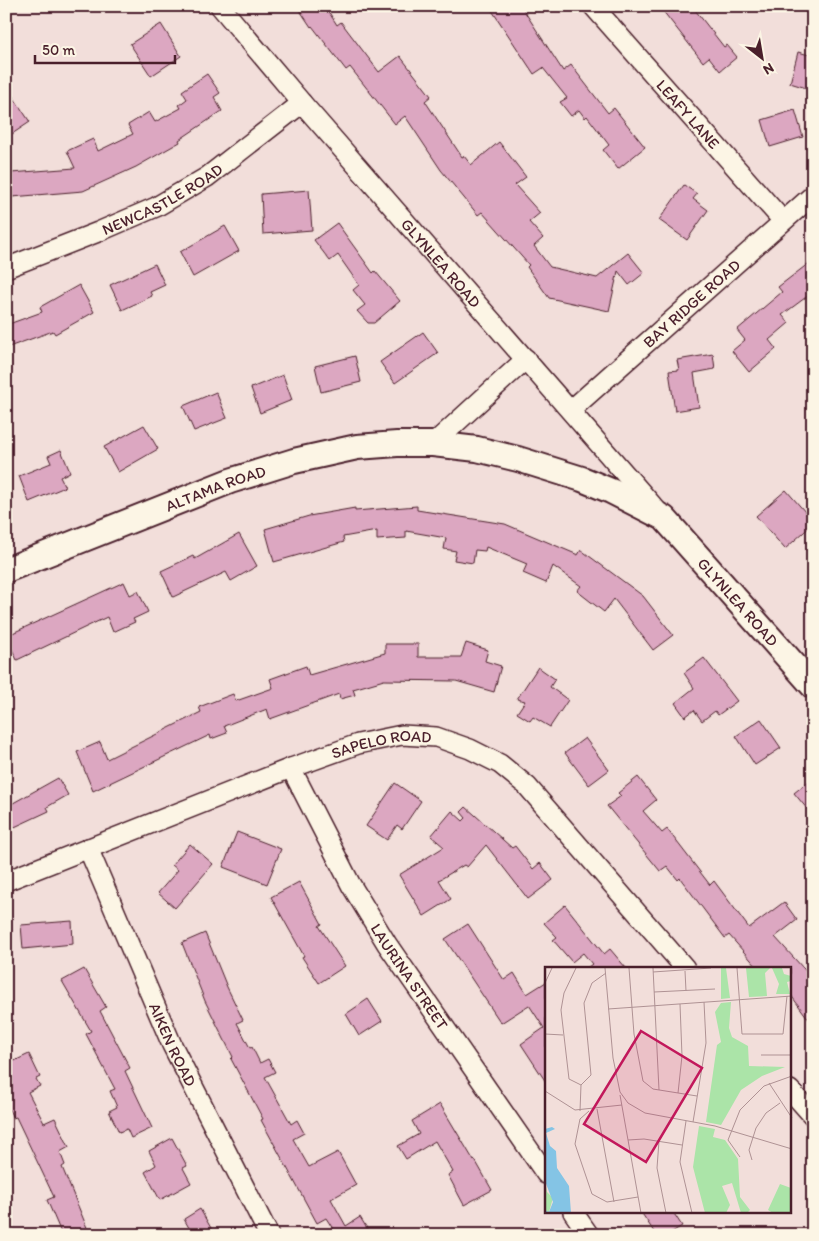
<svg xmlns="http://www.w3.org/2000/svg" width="819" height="1241" viewBox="0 0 819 1241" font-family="Itim,sans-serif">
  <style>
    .building { fill: #dca7c1; stroke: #4a1f2b }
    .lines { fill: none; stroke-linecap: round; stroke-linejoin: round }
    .minor-casing { stroke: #4a1f2b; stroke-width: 22 }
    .tertiary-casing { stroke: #4a1f2b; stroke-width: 28 }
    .minor { stroke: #fcf5e5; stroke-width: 19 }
    .tertiary { stroke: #fcf5e5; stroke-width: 24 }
    .labels { text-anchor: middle; stroke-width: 5; stroke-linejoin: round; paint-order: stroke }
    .street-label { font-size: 16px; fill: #4a1f2b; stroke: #fcf5e5 }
    .inset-road { fill: none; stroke: #af9294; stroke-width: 1 }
    .view { fill: #c2185b; fill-opacity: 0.15; stroke: #c2185b; stroke-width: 2.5 }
    .inset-edge { fill: none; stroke: #4a1f2b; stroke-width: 2.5 }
  </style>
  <rect width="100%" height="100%" fill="#f2deda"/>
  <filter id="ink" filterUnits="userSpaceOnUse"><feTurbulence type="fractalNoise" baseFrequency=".02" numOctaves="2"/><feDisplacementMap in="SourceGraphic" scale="10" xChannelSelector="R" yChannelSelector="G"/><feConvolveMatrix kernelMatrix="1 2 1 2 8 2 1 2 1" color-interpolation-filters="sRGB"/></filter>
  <g filter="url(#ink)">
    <g class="building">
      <polygon points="297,6 325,6 337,25 341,22 379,72 400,56 431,96 425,101 462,157 464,156 471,165 499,142 526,177 515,185 540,213 529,222 543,238 534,246 550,267 597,278 628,253 644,273 629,285 618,271 609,311 549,298 527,267 529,265 482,212 478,215 441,170 405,116 395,124 350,67 346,70 312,26 311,27"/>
      <polygon points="489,6 521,6 563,71 571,65 608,113 614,108 645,147 618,169 603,150 609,145 587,116 585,118 579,110 571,116 560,102 567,98 543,68 534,74"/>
      <polygon points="659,6 692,6 724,47 727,45 737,57 720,71 709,57 703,62"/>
      <polygon points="161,24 181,56 151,76 130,44"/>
      <polygon points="798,52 813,56 813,90 790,83"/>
      <polygon points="207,74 220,93 214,97 222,111 179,140 180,142 136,167 83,191 12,197 11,173 75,168 67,151 93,139 98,151 133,134 128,125 149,112 155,122 181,108 179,105 187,99 182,91"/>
      <polygon points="6,86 30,122 6,138"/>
      <polygon points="795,110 803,137 770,147 762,120"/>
      <polygon points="684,185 697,194 693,199 708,210 687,240 659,220"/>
      <polygon points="309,190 312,230 263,234 261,194"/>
      <polygon points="337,223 373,273 375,271 400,301 374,323 368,323 357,311 365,305 353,290 359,285 338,255 330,261 314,240"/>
      <polygon points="225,226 239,251 193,277 180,252"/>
      <polygon points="813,260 813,292 782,315 789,323 769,340 776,349 749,372 732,351 745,340 737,330 782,292 778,287"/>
      <polygon points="155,264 165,285 150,292 152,296 122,310 110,285"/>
      <polygon points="79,285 94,312 55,334 53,331 6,348 6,325 42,312 40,307"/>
      <polygon points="423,332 438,353 395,383 380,362"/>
      <polygon points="713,354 715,369 694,373 699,407 675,411 669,371 679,370 677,360"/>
      <polygon points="355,356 361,382 321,392 315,366"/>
      <polygon points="283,375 292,400 260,413 251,388"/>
      <polygon points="216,392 227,418 194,431 183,406"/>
      <polygon points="144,425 158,449 118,472 104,447"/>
      <polygon points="61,450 70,472 60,477 65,487 29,502 19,476 51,463 48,456"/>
      <polygon points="786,490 813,521 813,524 785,549 756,516"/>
      <polygon points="417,506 417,510 505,524 578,555 581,550 643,596 673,635 653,650 614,599 604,612 577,591 581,586 553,566 546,583 523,573 527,564 486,547 485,551 475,550 473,563 454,560 456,551 444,549 446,538 406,531 406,538 377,540 377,531 343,537 344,542 274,562 265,529 309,516 355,508 355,511"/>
      <polygon points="239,534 257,566 231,581 226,572 173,597 161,571 193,556 195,559"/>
      <polygon points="124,582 130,595 138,591 148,612 133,619 135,622 113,632 107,617 17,660 6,636"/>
      <polygon points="466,643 488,650 485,661 501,666 494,692 456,681 384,680 353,689 355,695 340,699 339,694 270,719 267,709 224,726 227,733 211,739 210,735 93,791 77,752 100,742 107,759 201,712 199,707 233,694 236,701 273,688 270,679 306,666 309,675 385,653 385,644 418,644 418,657 461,657"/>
      <polygon points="704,658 737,701 718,715 715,711 702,721 694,710 685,717 675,703 694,688 684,673"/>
      <polygon points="538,667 555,679 550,687 568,700 550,727 533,717 530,721 517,713 525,701 517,699"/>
      <polygon points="761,719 781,748 755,765 736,736"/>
      <polygon points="585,738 609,770 589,785 565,753"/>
      <polygon points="638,777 656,800 643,811 662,833 667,829 710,885 714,881 749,928 784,902 797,920 775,937 813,979 813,1025 790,994 790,968 758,968 729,935 725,938 680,878 678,880 667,866 660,871 607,806 621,796 618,793"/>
      <polygon points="58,778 68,795 47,807 49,811 6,831 6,807"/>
      <polygon points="813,778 813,816 794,793"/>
      <polygon points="395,783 421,801 402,829 397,825 387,840 366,826"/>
      <polygon points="466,807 512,848 515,846 533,869 540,863 553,880 528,899 486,845 467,867 464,865 439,880 451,899 424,916 399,875 444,847 431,836 452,811 463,821 466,818 461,812"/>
      <polygon points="237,832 281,849 267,884 223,867"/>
      <polygon points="190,844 213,864 175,908 158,893 178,870 172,865"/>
      <polygon points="299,882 322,924 319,926 345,966 319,983 302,957 304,956 271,897"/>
      <polygon points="565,905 604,954 610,949 626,968 587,968 592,964 583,953 572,962 553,940 557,937 544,923"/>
      <polygon points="72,921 73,944 23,949 21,925"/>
      <polygon points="468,924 504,980 514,973 527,994 546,982 546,1082 521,1044 544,1028 529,1005 501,1023 445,939"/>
      <polygon points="205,933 227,987 243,1020 237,1023 250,1048 252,1047 260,1063 268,1059 275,1072 265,1077 291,1124 297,1120 304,1133 293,1139 309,1167 338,1152 356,1185 331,1199 346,1226 360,1217 371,1235 332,1235 335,1232 326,1218 317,1223 261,1120 263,1119 231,1059 233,1057 205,1001 182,943"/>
      <polygon points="84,969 106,1007 100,1011 130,1068 125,1071 152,1128 131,1138 127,1129 119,1132 109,1111 117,1107 110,1091 115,1089 86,1034 91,1031 62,981"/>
      <polygon points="368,999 382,1021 359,1036 346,1014"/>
      <polygon points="29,1054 40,1077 36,1079 40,1086 28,1092 44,1123 55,1118 69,1147 60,1152 65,1165 62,1167 90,1235 62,1235 47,1200 54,1197 16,1117 13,1118 6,1103 6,1065"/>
      <polygon points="440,1104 474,1161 475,1160 492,1190 464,1205 448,1175 453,1172 435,1141 406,1159 398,1146 419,1134 412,1121"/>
      <polygon points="172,1138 187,1166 183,1168 191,1183 160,1200 145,1172 156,1165 149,1151"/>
      <polygon points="200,1209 215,1235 193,1235 184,1219"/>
      <polygon points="641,1212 673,1212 682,1226 667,1235 656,1235"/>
    </g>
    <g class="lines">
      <g class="minor-casing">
        <g id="minor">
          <path id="s1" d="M220,6L302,103L660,514"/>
          <path id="s2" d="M593,6L783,221"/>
          <path id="s3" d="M6,268L98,232L156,207L207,177L302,103"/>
          <path id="s4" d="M571,410L813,195"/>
          <polyline points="433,444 526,359"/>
          <path id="s5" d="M291,768L351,885L387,944L546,1174"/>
          <path id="s6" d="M88,848L172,1045L269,1235"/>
          <path id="s7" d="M6,881L291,768L358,744L402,735L436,737L470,749L500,764L527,786L685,968"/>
          <polyline points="790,1090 813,1116"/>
          <polyline points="573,1212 589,1235"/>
        </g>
      </g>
      <g class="tertiary-casing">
        <g id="tertiary">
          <path id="s8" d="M6,570L230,481L294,461L357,447L397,444H433L477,449L518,459L582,479L611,491L664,518L813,686"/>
        </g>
      </g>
      <use href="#minor" class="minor"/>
      <use href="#tertiary" class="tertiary"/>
    </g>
  </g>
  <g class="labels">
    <g class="street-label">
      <text dy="6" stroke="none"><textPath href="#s2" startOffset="144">LEAFY LANE</textPath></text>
      <text dy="6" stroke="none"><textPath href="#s3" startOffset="171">NEWCASTLE ROAD</textPath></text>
      <text dy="6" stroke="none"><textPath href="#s1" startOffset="339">GLYNLEA ROAD</textPath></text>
      <text dy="6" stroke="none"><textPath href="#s4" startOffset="161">BAY RIDGE ROAD</textPath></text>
      <text dy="6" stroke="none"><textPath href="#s8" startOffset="225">ALTAMA ROAD</textPath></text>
      <text dy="6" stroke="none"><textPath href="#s8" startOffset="805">GLYNLEA ROAD</textPath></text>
      <text dy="6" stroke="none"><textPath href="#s7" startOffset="401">SAPELO ROAD</textPath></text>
      <text dy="6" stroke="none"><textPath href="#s5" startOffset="240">LAURINA STREET</textPath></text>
      <text dy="6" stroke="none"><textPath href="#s6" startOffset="214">AIKEN ROAD</textPath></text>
    </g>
  </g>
  <g transform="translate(545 967)">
    <rect width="246" height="246" fill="#f2deda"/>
    <path d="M176,1H181L185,31L176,32ZM201,1H225L220,6L222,29L204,30ZM227,1H237L239,7L246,9V14L242,15L245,27H231L234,17ZM186,35L184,61L187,70L203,79L204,99L240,100L217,109L196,123L176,158L161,155L172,78L176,75L170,45L176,36ZM154,159L170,162L168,170L180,173L193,192L195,230L205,243L202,246H196L187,216L177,219L185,238L181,246H160L148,200ZM0,214L2,225L8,231L4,245L0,244ZM235,217L246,221V246H228L223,243Z" fill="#abe4a8"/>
    <path d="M7,160L10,162L1,166L5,179L11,184L12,201L24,219L26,246H0V243L4,245L8,235L0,214V162Z" fill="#84c4e5"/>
    <path class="inset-road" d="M31,1L19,26L16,43L24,112L36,118M60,1L68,91L75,125L83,136L100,146L170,159L247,182M84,1L89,67L98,114L108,122L152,129M108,1L114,123M192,1L197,67H238L242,29M140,4L141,24M108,5L166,1M0,16L7,1M109,25L170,22M63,42L247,29M0,67L18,68M216,88H247M224,116L247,151M36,118L46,108L39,36L47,16L61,6M0,124L30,143L77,138M133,126L137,89L135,37M75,128L96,246M52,142L69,235M35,144L36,118M44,144L35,152L30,177L47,227L62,235L93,230M141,154L135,195L147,246M148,155L161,76L159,35M83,173L99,172L137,178M114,174L112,201L121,246M195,190L183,173L195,143L219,119L247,109M207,193L204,183L211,161L221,146L235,136"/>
    <path class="view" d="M96,64L157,101L101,195L39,157Z"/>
    <rect width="246" height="246" class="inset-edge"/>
  </g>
  <rect width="819" height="1241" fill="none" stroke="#fcf5e5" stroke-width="25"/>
  <rect x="12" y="12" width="794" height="1216" fill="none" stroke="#4a1f2b" stroke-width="2" filter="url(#ink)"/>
  <g transform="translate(762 58) rotate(149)" stroke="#fcf5e5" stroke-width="4" paint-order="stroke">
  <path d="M0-4L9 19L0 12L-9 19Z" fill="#4a1f2b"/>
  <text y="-8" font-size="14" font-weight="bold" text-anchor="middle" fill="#4a1f2b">N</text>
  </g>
  <path d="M35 55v8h140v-8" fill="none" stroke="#4a1f2b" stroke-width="2.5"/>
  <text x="42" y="55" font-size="15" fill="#4a1f2b" stroke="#fcf5e5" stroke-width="4" paint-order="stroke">50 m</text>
</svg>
